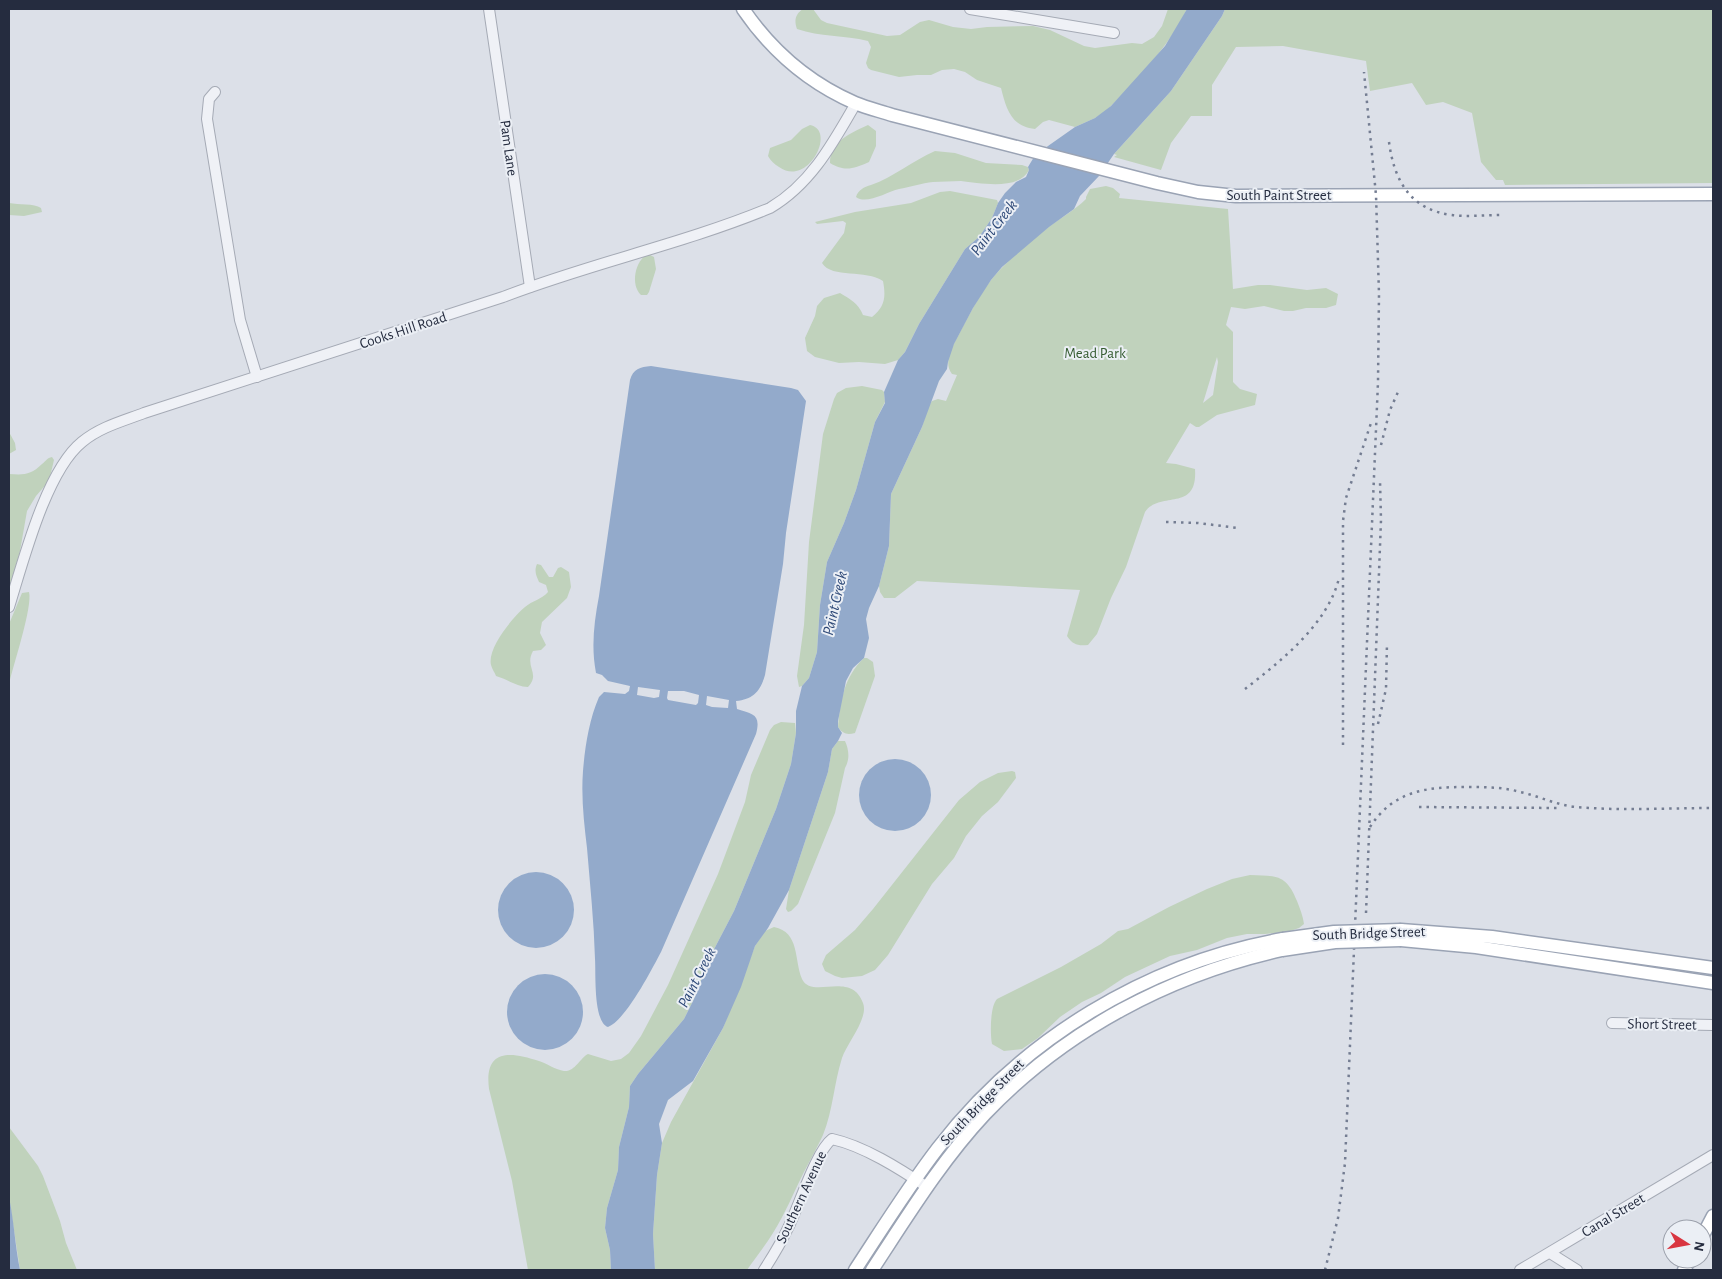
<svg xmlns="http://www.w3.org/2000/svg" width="1722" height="1279" viewBox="0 0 1722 1279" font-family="'Alegreya Sans',sans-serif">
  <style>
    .green { fill: #c0d2bc; fill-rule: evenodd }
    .water { fill: #93aacb; fill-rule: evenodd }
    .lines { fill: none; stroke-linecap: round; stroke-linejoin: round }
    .minor-casing { stroke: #a5aab5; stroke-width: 12 }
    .major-casing { stroke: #9aa3b4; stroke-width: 15 }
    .minor { stroke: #eff1f6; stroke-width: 10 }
    .major { stroke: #fff; stroke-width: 12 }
    .rail { stroke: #747d92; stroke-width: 2.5; stroke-dasharray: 2.5 5; stroke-linecap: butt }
    .major-bridge-casing { stroke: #9aa3b4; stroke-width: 15; stroke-linecap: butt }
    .major-bridge { stroke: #fff; stroke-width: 12 }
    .labels { text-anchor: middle; stroke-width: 4; stroke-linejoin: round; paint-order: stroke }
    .street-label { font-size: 15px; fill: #252c3f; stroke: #ebeff5 }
    .park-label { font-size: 15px; fill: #355c31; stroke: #ebeff5 }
    .water-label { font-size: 16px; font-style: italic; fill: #2c4776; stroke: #ebeff5 }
  </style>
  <rect width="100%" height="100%" fill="#dce0e8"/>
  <g class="green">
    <path d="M803,9H813L821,20L827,23L887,36L900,35L920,22L929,20L953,27L971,29L987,27L1033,26L1050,30L1084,46L1095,48L1132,43L1142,44L1154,37L1162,26L1168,9H1187C1168,48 1136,81 1105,112L1095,118L1075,127L1049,120L1043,122L1035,129C1011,127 1006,108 1001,88L977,80L965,72L954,69L942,70L931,75H917L899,77L871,70L868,68L866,63L871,47L868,41C844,35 820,37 797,29C794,21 795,14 803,9Z"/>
    <polygon points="1225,9 1713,9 1713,183 1505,185 1503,180 1496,180 1481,162 1472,113 1443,102 1426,105 1412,83 1370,91 1366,61 1283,46 1236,47 1212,85 1212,116 1191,116 1171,143 1161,170 1114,157 1117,155 1114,154 1171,91 1222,16"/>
    <path d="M810,125C837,130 808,188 779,167C774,164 771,161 768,156L770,148L791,140L802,129Z"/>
    <path d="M868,125L876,131V146L869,162C853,169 845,172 830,163C830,141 851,133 868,125Z"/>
    <path d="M935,151L955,153L986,163L1022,165L1028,167L1029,170C1018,191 980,183 961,181C952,181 942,182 933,182C922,183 910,187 899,189C887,192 866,205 856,197C858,190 864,187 871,185C894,177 912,161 935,151Z"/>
    <path d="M1106,186L1113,188L1120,194L1119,198L1228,209L1233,289L1258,285H1270L1307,290L1326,288L1338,294L1336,305L1326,308H1306L1293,311H1284L1264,306L1245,309L1231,307L1226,325L1233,332V382L1240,389L1257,394L1255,405L1217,415L1199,427H1196L1190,423L1166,463L1176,464L1195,469C1198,513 1160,490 1145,512L1126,567L1111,598L1097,634L1088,645C1078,646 1073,645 1067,636L1080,590L917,581L895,598H884L880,592L879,586L889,546L891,494L922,427L928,407L932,401L938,399L946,401L957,375L952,374C943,363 952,347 958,336C968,317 978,297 991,280C1005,262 1032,240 1050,226C1062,217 1075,210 1086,199V197L1090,189ZM1217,357L1218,362L1213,395L1203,403Z"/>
    <path d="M950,191L997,200L998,203L992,218L979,237L965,249L919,324L905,352L898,360L885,364L859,362L839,363L815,357L807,351L805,338L815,316L817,306L824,298L840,293C850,299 858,303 863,315L872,317C885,307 886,297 883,281C866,269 832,279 822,263L844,233L846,223L843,221L817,224L815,222L855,212L911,203L940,192Z"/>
    <path d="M9,203C19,205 34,203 41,208L42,212L24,216L9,215Z"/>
    <path d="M648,254L654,257L656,269L649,292L647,295H641C630,285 635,260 648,254Z"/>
    <polygon points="862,386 882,390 884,392 885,402 875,422 856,490 844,523 827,562 820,605 817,652 809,678 802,686 799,687 797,676 804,625 809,542 823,434 834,399 837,393 846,388"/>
    <polygon points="9,432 15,443 16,450 9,454"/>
    <path d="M52,457L54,460L49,481L36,496L27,511L20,551L9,589V474C24,475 31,475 42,464C46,461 47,458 52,457Z"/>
    <path d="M537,564L541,565L549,577H553L558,568L561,567L569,572L571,587L567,598L542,622L540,633L546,645L541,650L533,651C524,667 541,673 528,687C517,687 507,679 496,676C495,673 492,669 491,665C487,648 513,617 525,607C532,601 542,599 548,592L546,585L539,582C536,575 534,571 537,564Z"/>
    <path d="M29,592C33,606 13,666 9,684V624L22,593Z"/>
    <path d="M864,658H867L873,662L875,676L855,733C847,735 843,734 838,727C840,701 844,677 864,658Z"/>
    <path d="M781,722L795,723L796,733L791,764L776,809L734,911L710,957L694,999L684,1019L638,1074L630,1086L629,1107L619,1147L618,1170L607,1208L605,1228L610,1250L611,1270H528L512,1181L489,1089C484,1049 509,1051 539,1061C546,1063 556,1070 564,1071C575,1072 580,1058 588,1054L611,1061L621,1059L629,1053L641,1036L668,985L718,874L745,802L751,775L770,730L774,725Z"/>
    <path d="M838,741H845C849,750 850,759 845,768L835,813L798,904L791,911L788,912L786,909L789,890L828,772L832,749Z"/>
    <polygon points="1012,771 1015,772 1016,778 998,802 982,816 966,836 954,858 932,884 888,955 875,970 862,976 842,978 835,976 825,971 822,964 826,955 855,930 873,909 959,800 980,782 998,773"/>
    <path d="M1250,875C1277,876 1286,874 1297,901C1300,909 1303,916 1304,924L1299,928L1290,931L1265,934H1247L1227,938L1197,950L1170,956L1125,977L1101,993L1082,1002L1060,1017L1038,1038L1022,1049L1004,1051L992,1044C990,1034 990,1006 997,999L1061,967L1101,944L1118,931L1128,929L1169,907L1207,889L1232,879Z"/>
    <path d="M774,927C800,932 794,960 802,979C812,1000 851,970 863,1003C869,1018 847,1043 842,1058C834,1083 833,1110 823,1135C817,1148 810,1160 804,1172C794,1192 785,1214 773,1233C765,1246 755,1258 747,1270H655L653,1234L657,1175L662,1143L671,1122L723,1028L755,946L765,931Z"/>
    <polygon points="9,1127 38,1166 43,1176 60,1221 66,1243 77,1270 20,1270 9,1197"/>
  </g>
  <g class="water">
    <polygon points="1187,9 1225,9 1222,16 1171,91 1114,154 1099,176 1080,196 1074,209 1049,227 1002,267 991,280 973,308 954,344 948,362 947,369 939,381 922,427 891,494 889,546 879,586 869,608 866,619 869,638 864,658 853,668 846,681 838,721 838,727 842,733 838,741 832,749 828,772 789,890 768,928 755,946 741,987 723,1028 693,1081 668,1100 659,1124 662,1143 657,1175 653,1234 655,1270 611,1270 610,1250 605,1228 607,1208 618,1170 619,1147 629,1107 630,1086 638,1074 684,1019 694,999 710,957 734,911 776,809 791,764 796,733 796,711 802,686 809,678 817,652 820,605 827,562 844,523 856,490 875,422 885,403 884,392 898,360 905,352 919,324 965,249 979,237 992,218 998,203 1005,193 1016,182 1026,177 1029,170 1028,167 1034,157 1048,146 1075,127 1095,118 1111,106 1165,46"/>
    <path d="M651,366L791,388L798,390L806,401L786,533L783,564L765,675C760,692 753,699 736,701L737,709C754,714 761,715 756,734L661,952C652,969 626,1020 608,1027C593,1022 596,973 595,959C594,922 590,885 587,848C584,823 581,797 583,771C585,747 589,720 599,697L604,692L625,694L629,691L630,686L608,681L602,675L596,673C591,647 594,622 599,596L630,380C633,369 640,367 651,366ZM638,687L660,690L659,697L654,698L637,695ZM668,691H684L699,695L698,703L696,705L668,700L667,698ZM707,696L729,700L728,708L712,707L706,705Z"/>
    <circle cx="895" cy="795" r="36"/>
    <circle cx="536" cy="910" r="38"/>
    <circle cx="545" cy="1012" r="38"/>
    <path d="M9,1197C14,1221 15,1246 20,1270H9Z"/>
  </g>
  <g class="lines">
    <g class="minor-casing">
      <g id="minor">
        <polyline points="489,9 530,287"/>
        <polyline points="970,9 1114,33"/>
        <polyline points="215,92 209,99 207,119 240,320 257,377"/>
        <path d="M9,607C23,562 46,471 82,442C100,427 123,421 144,413L503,297C591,263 683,244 770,208C811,184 833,143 856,103"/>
        <polyline points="1612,1023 1713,1025"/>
        <polyline points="1550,1253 1577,1270"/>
        <path d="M764,1270C773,1256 782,1241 789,1226C799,1206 816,1151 832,1139C864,1146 900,1169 927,1187"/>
        <polyline points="1520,1270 1713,1155"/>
      </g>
    </g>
    <g class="major-casing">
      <g id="major">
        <path d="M743,9C771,50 809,83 855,103C867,108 880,111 892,115L1157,183L1198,192L1236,196L1713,194"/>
        <polyline points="1401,930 1492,937 1713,968"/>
        <polyline points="1401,940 1476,947 1713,983"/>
        <polyline points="1702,1237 1713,1216"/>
        <path d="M855,1270C882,1229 908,1187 938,1148C1022,1039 1147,963 1283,939"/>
        <path d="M872,1270C907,1217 941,1161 985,1114C1065,1030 1170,975 1282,950"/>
        <polyline points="1684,1270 1690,1259"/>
      </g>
    </g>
    <use href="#minor" class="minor"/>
    <use href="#major" class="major"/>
    <g class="rail">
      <path d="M1389,142C1394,180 1410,210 1452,215C1468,217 1486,215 1503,215"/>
      <polyline points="1381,445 1390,410 1398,392"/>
      <polyline points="1166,522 1198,523 1238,528"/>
      <path d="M1245,689C1281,661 1328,624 1339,578"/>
      <polyline points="1378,724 1386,689 1387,643"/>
      <polyline points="1343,745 1343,521 1346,498 1372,420"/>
      <polyline points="1419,807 1557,808"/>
      <path d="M1370,827C1394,790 1427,787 1467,787C1485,787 1503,787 1520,792C1539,796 1556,805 1576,807C1621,811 1668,808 1713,808"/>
      <polyline points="1366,913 1381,520 1380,481"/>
      <polyline points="1325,1270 1338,1218 1345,1163 1378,382 1379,294 1376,195 1364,72"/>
    </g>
    <g class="major-bridge-casing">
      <g id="major-bridge">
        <polyline points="1283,939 1334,932 1401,930"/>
        <polyline points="1282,950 1335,942 1401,940"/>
      </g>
    </g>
    <use href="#major-bridge" class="major-bridge"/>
  </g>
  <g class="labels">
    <g class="street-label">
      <text transform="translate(509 148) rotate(82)" y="5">Pam Lane</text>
      <text x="1279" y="200">South Paint Street</text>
      <text transform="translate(403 330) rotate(-18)" y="5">Cooks Hill Road</text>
      <text transform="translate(1369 933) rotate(-2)" y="5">South Bridge Street</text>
      <text transform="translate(1662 1024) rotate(1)" y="5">Short Street</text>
      <text transform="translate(982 1102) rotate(-46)" y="5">South Bridge Street</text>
      <text transform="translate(801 1197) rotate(-65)" y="5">Southern Avenue</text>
      <text transform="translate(1613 1215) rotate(-31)" y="5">Canal Street</text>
    </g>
    <g class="park-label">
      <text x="1095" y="358">Mead Park</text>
    </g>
    <g class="water-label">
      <text transform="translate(993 227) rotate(-52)" y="6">Paint Creek</text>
      <text transform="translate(834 603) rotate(-77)" y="6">Paint Creek</text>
      <text transform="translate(696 977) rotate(-63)" y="6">Paint Creek</text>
    </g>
  </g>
  <rect width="1722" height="1279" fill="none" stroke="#252c3f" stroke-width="20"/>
  <g transform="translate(1687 1244) rotate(101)"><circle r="24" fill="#ebeff5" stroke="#9ca1ac"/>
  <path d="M0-4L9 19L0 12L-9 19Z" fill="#d93540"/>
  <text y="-8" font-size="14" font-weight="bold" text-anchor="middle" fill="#252c3f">N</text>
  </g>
</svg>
